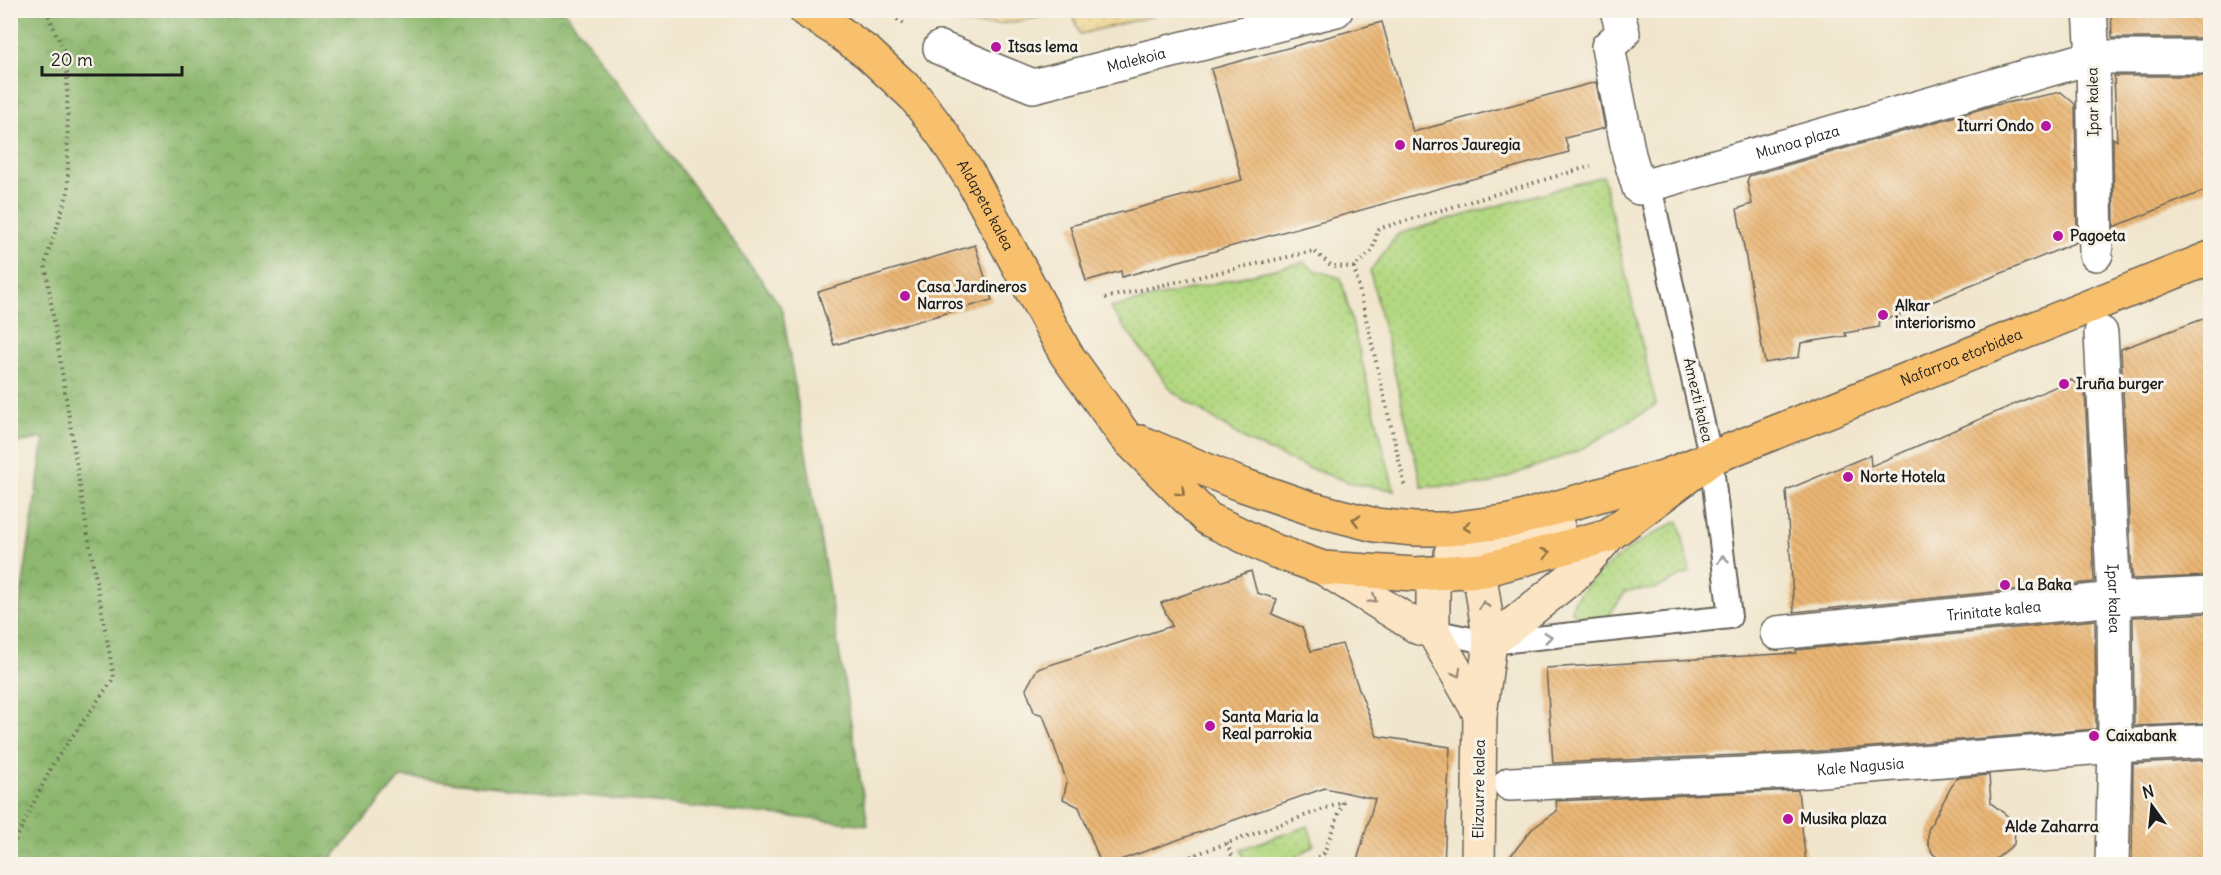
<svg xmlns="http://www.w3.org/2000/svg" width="2221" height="875" viewBox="0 0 2221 875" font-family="Delius,sans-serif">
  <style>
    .green { fill: url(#green-dots); stroke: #687a4e; stroke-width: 1.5 }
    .forest { fill: url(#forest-crowns); stroke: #556a46; stroke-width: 1.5 }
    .sand { fill: url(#sand-dots); stroke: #857b5d; stroke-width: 1.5 }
    .building { fill: url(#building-back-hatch) }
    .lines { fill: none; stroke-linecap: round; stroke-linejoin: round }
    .service-casing { stroke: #67635a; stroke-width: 26 }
    .pedestrian-casing { stroke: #67635a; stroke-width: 36 }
    .secondary-casing { stroke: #67635a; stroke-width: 36 }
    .trunk-casing { stroke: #67635a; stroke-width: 36 }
    .path { stroke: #67635a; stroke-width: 4; stroke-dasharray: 1.5 4.5; stroke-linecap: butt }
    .service { stroke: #fff; stroke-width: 22 }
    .pedestrian { stroke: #fff; stroke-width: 33 }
    .secondary { stroke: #fce5c4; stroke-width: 33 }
    .trunk { stroke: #f8bf6c; stroke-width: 33 }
    .oneway { stroke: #8a6e44 }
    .oneway2 { stroke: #999 }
    .oneway3 { stroke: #978b78 }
    .poi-dot { fill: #b5179e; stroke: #f7f3e8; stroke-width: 2 }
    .labels { text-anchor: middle; stroke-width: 6; stroke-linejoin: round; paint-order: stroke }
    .poi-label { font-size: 15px; font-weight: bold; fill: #1c1c1c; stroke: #f7f3e8; text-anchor: start }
    .street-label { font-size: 15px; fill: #1c1c1c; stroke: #f7f3e8 }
    .neighbourhood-label { font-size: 16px; font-weight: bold; fill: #1c1c1c; stroke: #f7f3e8 }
  </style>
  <defs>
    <pattern id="green-dots" width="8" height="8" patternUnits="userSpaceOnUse" patternTransform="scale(1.5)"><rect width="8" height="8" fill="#b3d881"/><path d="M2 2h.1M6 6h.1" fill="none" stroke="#99b96f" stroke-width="1.8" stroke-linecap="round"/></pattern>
    <pattern id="forest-crowns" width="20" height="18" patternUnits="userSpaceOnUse" patternTransform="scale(1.5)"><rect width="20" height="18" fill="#8eb86f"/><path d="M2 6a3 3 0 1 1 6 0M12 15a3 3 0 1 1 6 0" fill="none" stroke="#73955a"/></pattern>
    <pattern id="sand-dots" width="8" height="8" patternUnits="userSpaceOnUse" patternTransform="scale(1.5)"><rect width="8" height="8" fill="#eeda9e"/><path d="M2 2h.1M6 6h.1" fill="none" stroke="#ccba88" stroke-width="1.8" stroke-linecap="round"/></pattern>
    <pattern id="building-back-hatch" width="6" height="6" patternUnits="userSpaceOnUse" patternTransform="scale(1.5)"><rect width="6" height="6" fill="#eab674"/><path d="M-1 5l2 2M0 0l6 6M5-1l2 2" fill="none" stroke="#c89c64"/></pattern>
  </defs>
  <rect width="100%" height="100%" fill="#f7f3e8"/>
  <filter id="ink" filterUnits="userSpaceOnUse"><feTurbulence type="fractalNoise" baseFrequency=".0167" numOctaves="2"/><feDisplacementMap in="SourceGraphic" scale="12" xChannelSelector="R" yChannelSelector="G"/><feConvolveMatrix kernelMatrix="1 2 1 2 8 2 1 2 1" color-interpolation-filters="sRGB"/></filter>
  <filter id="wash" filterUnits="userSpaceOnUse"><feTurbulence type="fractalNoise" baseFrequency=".008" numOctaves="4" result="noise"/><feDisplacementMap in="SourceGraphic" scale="24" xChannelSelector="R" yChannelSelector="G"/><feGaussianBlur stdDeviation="1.35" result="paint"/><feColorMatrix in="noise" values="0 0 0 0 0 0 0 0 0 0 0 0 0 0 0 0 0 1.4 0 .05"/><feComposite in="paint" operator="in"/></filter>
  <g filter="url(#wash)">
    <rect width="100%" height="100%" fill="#f1e6cd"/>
    <g class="green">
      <polygon points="1603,176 1656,405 1580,450 1486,485 1422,487 1370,271 1398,234"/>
      <polygon points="1304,262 1315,270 1341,278 1394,490 1354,484 1306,467 1247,441 1173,392 1110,308"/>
      <path d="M1679,521L1690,572L1655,589L1626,591L1607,618C1592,619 1581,622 1571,610C1579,578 1650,533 1679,521Z"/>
      <polygon points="1308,826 1314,845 1286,864 1246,864 1241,849"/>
    </g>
    <polygon class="forest" points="11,10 565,11 782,308 868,825 401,777 327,864 11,864 11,668 44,438 11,444"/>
    <g class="sand">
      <path d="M925,11H1069C1022,21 970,36 925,11Z"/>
      <polygon points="1071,11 1071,10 1172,11 1080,34"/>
    </g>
    <g id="blocks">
      <g class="building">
        <polygon points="2111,10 2211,10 2211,38 2112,38"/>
        <polygon points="1382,22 1413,132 1596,82 1605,128 1565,138 1569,152 1122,277 1121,271 1086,281 1070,226 1242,180 1211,69"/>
        <polygon points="2114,76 2211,76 2211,188 2114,227 2113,138 2117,141"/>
        <polygon points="2061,92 2075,104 2077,242 1922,306 1899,311 1900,316 1880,320 1879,327 1845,333 1847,336 1801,343 1799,357 1765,363 1737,209 1752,204 1747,182 1749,176 1991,106"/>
        <polygon points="975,245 992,300 834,345 818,292"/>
        <polygon points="2211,316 2211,576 2132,579 2121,349"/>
        <polygon points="2071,380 2085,389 2094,582 1794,612 1786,490 1870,455 1871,466"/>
        <polygon points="1251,571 1257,593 1277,599 1272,614 1302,627 1311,651 1342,644 1377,736 1450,747 1444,864 1356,864 1375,799 1325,788 1109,864 1101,864 1079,807 1063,799 1067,782 1043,715 1034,712 1026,689 1037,669 1172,626 1161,603"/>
        <polygon points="2211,613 2211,723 2134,726 2133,617"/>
        <polygon points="2095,620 2096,729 1809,752 1553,763 1546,668 1796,653 1796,650"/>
        <polygon points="2211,760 2211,864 2132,864 2133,764"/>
        <polygon points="1989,775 1991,803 2010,818 2015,831 2014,844 1991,863 1956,864 1946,863 1933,854 1928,843 1928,830 1956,778"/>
        <polygon points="1798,790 1806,864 1504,864 1532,829 1557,811 1556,801"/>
      </g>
    </g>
  </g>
  <g filter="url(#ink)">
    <use href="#blocks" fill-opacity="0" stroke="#67635a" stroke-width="1.5"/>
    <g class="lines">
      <g class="service-casing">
        <polyline id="service" points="1433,631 1490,643 1730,617 1711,459 1650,187"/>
      </g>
      <g class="pedestrian-casing">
        <g id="pedestrian">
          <path id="s1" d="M1617,10L1623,33L1608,47L1629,155L1639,188L2093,57L2090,10"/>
          <path id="s2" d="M940,48L1033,86L1336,10"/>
          <polyline points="2096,254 2093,57 2210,57"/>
          <path id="s3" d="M2101,333L2114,599L2115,746L2112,864"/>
          <path id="s4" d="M1777,633L2114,599L2210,594"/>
          <path id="s5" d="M1510,784L1810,771L2115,746L2210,741"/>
        </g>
      </g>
      <g class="secondary-casing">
        <g id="secondary">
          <polyline points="1451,553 1481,583 1490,643 1480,714 1478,864"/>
          <polyline points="1323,568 1419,628 1433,631"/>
          <polyline points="1490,643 1572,577 1609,535"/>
          <polyline points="1480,714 1433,631 1433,586 1448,565 1481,548 1558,524"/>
        </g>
      </g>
      <g class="trunk-casing">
        <g id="trunk">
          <path id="s6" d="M805,10L835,29L869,54L914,96L944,136L971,178L1066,354L1125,436L1208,519L1275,551L1323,568L1415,574L1484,570L1609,535L1711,459"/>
          <path id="s7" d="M1140,442L1237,483L1313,509L1375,525L1414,529H1450L1510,521L1666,476L2210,258"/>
        </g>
      </g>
      <g class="path">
        <polyline points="892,16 906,25"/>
        <polyline points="1354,267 1405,486"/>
        <polyline points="1105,298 1314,251 1332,266 1354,267 1372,251 1378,229 1591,166"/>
        <polyline points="1227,843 1235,864"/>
        <polyline points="10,851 54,762 114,678 86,525 45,264 68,192 67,59 46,10"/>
        <polyline points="1168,864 1344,802"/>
        <polyline points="1308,864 1324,853 1343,802"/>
      </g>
      <use href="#service" class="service"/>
      <use href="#pedestrian" class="pedestrian"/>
      <use href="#secondary" class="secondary"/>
      <use href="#trunk" class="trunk"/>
    </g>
    <defs><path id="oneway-chevron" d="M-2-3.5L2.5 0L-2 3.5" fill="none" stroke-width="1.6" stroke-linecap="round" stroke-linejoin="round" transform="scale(1.5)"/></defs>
    <g class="oneway">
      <use href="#oneway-chevron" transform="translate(1181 492) rotate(45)"/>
      <use href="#oneway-chevron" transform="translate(1356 520) rotate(-166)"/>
      <use href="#oneway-chevron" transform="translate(1467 527) rotate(172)"/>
      <use href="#oneway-chevron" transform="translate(1546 553) rotate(-16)"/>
    </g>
    <g class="oneway2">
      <use href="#oneway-chevron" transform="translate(1723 559) rotate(-97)"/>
      <use href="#oneway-chevron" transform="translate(1548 637) rotate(-6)"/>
    </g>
    <g class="oneway3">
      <use href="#oneway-chevron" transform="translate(1373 599) rotate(32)"/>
      <use href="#oneway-chevron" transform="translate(1484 605) rotate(-99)"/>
      <use href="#oneway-chevron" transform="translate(1457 673) rotate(61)"/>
    </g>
  </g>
  <g class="poi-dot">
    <circle cx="996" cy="47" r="6"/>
    <circle cx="2046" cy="126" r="6"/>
    <circle cx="1400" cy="145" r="6"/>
    <circle cx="2058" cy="236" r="6"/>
    <circle cx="905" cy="296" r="6"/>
    <circle cx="1883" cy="315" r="6"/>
    <circle cx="2064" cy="384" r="6"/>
    <circle cx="1848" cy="477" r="6"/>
    <circle cx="2005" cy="585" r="6"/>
    <circle cx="1210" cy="726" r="6"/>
    <circle cx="2094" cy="736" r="6"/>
    <circle cx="1788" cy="819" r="6"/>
  </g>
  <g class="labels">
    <g class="poi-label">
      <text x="1008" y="52">Itsas lema</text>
      <text x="2034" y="131" text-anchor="end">Iturri Ondo</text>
      <text x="1412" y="150">Narros Jauregia</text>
      <text x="2070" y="241">Pagoeta</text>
      <text x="917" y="292">Casa Jardineros<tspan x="917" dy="17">Narros</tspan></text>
      <text x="1895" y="311">Alkar<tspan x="1895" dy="17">interiorismo</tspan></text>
      <text x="2076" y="389">Iruña burger</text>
      <text x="1860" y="482">Norte Hotela</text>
      <text x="2017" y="590">La Baka</text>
      <text x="1222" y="722">Santa Maria la<tspan x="1222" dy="17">Real parrokia</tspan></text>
      <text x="2106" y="741">Caixabank</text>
      <text x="1800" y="824">Musika plaza</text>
    </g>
    <g class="street-label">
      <text dy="5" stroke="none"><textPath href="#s2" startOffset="207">Malekoia</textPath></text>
      <text transform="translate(2093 102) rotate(-91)" y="5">Ipar kalea</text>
      <text dy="5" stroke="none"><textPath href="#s1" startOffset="354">Munoa plaza</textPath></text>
      <text dy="5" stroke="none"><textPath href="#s6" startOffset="270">Aldapeta kalea</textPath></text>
      <text dy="5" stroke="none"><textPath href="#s7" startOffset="866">Nafarroa etorbidea</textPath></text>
      <text transform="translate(1698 400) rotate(77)" y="5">Amezti kalea</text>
      <text dy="5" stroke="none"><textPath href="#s3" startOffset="266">Ipar kalea</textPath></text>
      <text dy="5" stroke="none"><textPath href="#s4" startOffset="218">Trinitate kalea</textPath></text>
      <text dy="5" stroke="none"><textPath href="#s5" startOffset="351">Kale Nagusia</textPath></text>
      <text transform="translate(1479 789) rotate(-89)" y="5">Elizaurre kalea</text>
    </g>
    <g class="neighbourhood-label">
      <text x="2052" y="832">Alde Zaharra</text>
    </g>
  </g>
  <rect width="2221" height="875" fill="none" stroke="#f7f3e8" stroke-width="36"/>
  <g transform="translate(2152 806) rotate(345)" stroke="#f7f3e8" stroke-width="4.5" paint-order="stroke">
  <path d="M0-4.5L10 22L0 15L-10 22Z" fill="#1c1c1c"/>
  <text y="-9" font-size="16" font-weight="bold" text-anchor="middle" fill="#1c1c1c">N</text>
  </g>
  <path d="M42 66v9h140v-9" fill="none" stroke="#1c1c1c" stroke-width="3"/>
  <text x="51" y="66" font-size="18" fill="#1c1c1c" stroke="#f7f3e8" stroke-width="4.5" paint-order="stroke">20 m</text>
</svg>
